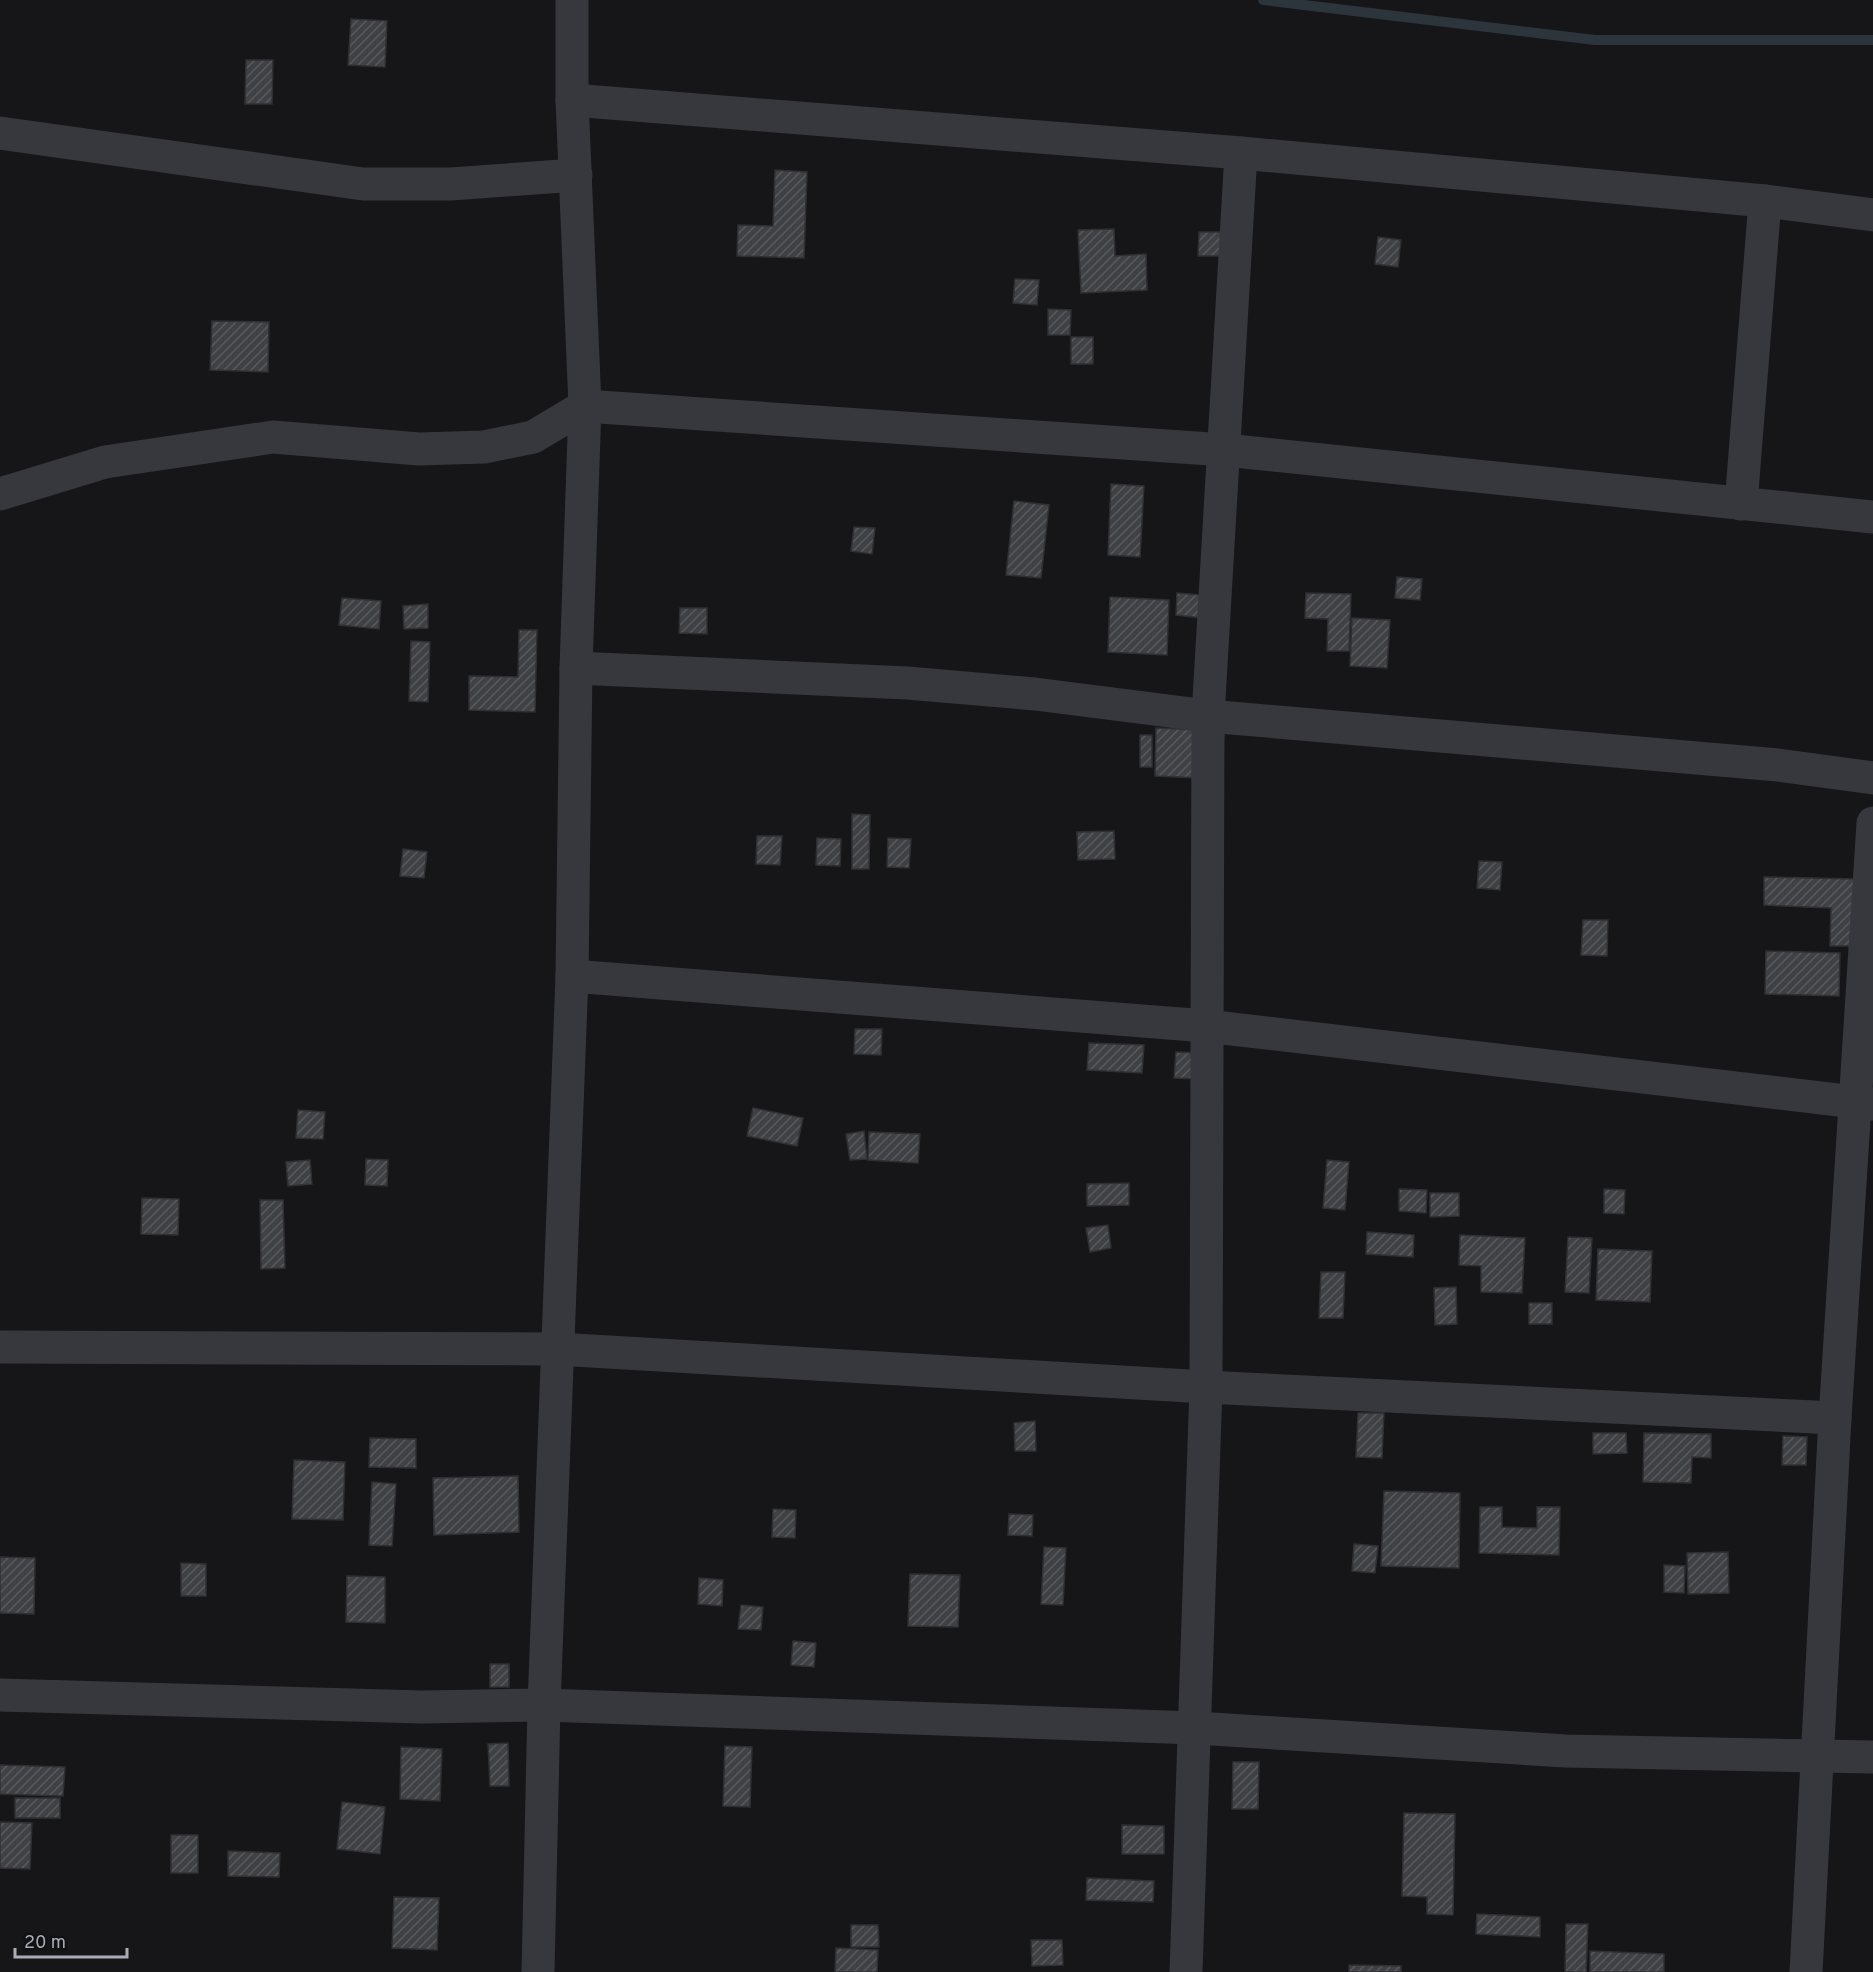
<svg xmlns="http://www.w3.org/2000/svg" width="1873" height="1972" viewBox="0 0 1873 1972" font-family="Overpass,sans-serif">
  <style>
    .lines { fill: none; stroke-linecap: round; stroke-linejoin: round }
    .stream { stroke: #2c353c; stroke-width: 10 }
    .building { fill: url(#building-hatch); stroke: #303034; stroke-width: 1.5 }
    .minor { stroke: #37383d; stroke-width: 33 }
  </style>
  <defs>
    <pattern id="building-hatch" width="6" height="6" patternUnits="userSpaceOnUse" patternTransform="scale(1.5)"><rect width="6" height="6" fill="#404145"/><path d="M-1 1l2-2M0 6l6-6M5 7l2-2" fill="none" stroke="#595a5e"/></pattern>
  </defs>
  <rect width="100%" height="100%" fill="#161618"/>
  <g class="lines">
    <polyline class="stream" points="1263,0 1595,40 1873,40"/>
  </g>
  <g class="building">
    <polygon points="351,19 387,21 385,67 348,65"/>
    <polygon points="246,60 273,60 272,104 245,104"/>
    <polygon points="775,170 807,172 804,258 737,256 738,225 773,226"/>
    <polygon points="1114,229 1115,256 1146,254 1147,290 1081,293 1078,230"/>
    <polygon points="1199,232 1223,232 1222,256 1198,256"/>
    <polygon points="1378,237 1401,240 1398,267 1375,264"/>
    <polygon points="1015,279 1039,280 1037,305 1013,303"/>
    <polygon points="1048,309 1071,310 1070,335 1048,335"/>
    <polygon points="212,321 269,322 268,372 210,370"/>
    <rect x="1071" y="337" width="22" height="27"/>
    <polygon points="1111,484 1144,486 1140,557 1108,555"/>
    <polygon points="1014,501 1049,505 1041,578 1006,575"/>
    <polygon points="854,527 875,528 872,554 851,551"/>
    <polygon points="1397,577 1422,579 1420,600 1395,598"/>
    <polygon points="1177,593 1213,596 1210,619 1176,615"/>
    <polygon points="1306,593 1351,594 1349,651 1327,651 1328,619 1305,618"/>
    <polygon points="1110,597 1169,600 1167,655 1108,652"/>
    <polygon points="342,598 381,601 379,629 339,625"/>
    <polygon points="428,604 428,628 404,629 403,606"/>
    <polygon points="680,608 707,608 707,634 679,633"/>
    <polygon points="1352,618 1390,620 1387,668 1350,666"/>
    <polygon points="519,630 537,630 535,712 469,710 469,676 518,677"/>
    <polygon points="411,641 430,642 428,702 409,701"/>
    <polygon points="1156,728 1224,731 1222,779 1155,776"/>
    <rect x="1140" y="735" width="12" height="32"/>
    <polygon points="852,814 870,815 869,869 852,869"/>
    <polygon points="1114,831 1115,859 1078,860 1077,832"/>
    <polygon points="757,836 782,836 780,865 756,864"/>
    <polygon points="817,838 841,839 840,866 816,865"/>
    <polygon points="888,838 911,839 909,868 887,867"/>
    <polygon points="403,849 427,852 424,878 400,876"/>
    <polygon points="1479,861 1502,862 1500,890 1477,888"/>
    <polygon points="1764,877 1855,879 1853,946 1830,946 1831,908 1764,905"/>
    <polygon points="1583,920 1608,920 1607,956 1581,955"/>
    <polygon points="1766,951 1840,953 1839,996 1765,994"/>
    <polygon points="855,1029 882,1029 881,1055 854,1054"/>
    <polygon points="1089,1043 1144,1045 1142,1073 1087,1070"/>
    <polygon points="1176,1052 1201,1053 1200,1079 1174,1078"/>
    <polygon points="753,1108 803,1118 797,1146 747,1136"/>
    <polygon points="298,1110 325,1112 323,1139 296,1138"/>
    <polygon points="864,1131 867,1159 850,1160 846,1134"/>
    <polygon points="869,1132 920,1134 918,1163 868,1160"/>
    <polygon points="366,1159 388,1160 387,1186 365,1185"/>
    <polygon points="310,1160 312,1184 288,1186 286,1162"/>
    <polygon points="1327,1160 1349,1162 1345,1210 1323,1208"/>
    <polygon points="1129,1183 1129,1205 1087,1206 1087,1184"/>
    <polygon points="1399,1189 1427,1190 1426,1213 1399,1211"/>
    <polygon points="1604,1189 1625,1190 1624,1214 1604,1213"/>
    <polygon points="1430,1193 1459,1193 1459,1216 1430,1217"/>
    <polygon points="142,1198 179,1199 178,1235 141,1234"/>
    <polygon points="260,1200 283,1200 285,1268 261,1269"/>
    <polygon points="1108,1225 1111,1248 1090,1252 1086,1228"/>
    <polygon points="1367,1232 1414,1235 1413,1257 1366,1254"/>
    <polygon points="1460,1235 1525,1238 1522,1293 1481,1292 1481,1266 1459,1265"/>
    <polygon points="1568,1237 1592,1238 1589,1293 1565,1292"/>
    <polygon points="1598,1249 1652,1251 1650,1302 1596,1300"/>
    <polygon points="1321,1272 1345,1272 1343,1318 1319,1318"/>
    <polygon points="1456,1287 1457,1324 1435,1325 1434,1288"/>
    <rect x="1529" y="1303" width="23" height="21"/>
    <polygon points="1358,1413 1384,1413 1382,1458 1356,1457"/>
    <polygon points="1035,1421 1036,1451 1015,1451 1014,1423"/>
    <polygon points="1593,1433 1626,1433 1627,1453 1593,1454"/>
    <polygon points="1644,1433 1711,1434 1711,1458 1692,1457 1691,1483 1643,1482"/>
    <polygon points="1783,1436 1807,1437 1806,1465 1782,1465"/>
    <polygon points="370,1438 416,1439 416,1468 369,1467"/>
    <polygon points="294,1460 345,1462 343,1520 292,1519"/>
    <polygon points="518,1476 519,1532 434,1535 433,1478"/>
    <polygon points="372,1482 396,1484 392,1546 369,1545"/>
    <polygon points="1384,1491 1460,1493 1459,1568 1381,1566"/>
    <polygon points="1480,1507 1502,1507 1502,1527 1537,1528 1537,1507 1560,1507 1559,1555 1479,1553"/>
    <polygon points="773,1509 796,1510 795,1538 772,1537"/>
    <polygon points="1009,1514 1033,1515 1032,1536 1008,1535"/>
    <polygon points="1354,1544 1378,1546 1375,1573 1352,1571"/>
    <polygon points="1044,1547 1066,1548 1063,1605 1041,1604"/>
    <polygon points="1728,1552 1729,1593 1688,1594 1687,1553"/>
    <polygon points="0,1557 35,1558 34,1614 0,1613"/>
    <polygon points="181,1563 206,1564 206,1596 181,1596"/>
    <polygon points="1664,1565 1685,1566 1684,1593 1664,1592"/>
    <polygon points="910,1574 960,1575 958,1627 908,1626"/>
    <polygon points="347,1576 385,1577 385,1623 346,1622"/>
    <polygon points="699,1578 723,1580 722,1606 698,1604"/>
    <polygon points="741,1605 763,1607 761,1630 738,1629"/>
    <polygon points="793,1641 816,1643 814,1667 791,1665"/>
    <rect x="490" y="1664" width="19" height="23"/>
    <polygon points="508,1743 509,1786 490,1786 488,1744"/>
    <polygon points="725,1746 752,1747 750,1807 723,1806"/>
    <polygon points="401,1747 442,1749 440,1801 400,1799"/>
    <polygon points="1233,1762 1259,1762 1258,1809 1232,1809"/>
    <polygon points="0,1765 65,1767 63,1796 0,1794"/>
    <rect x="15" y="1798" width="45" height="20"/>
    <polygon points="342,1802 385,1807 380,1854 337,1849"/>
    <polygon points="1404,1813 1455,1814 1453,1915 1427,1914 1427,1897 1402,1896"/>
    <polygon points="0,1822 32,1823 30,1869 0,1868"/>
    <polygon points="1122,1825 1164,1826 1164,1854 1122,1854"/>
    <rect x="171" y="1835" width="27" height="38"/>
    <polygon points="228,1851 280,1853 279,1877 228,1876"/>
    <polygon points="1087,1878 1154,1881 1153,1902 1086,1900"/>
    <polygon points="394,1897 439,1898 437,1950 392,1948"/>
    <polygon points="1477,1914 1540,1917 1540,1937 1476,1934"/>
    <polygon points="1566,1924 1588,1924 1586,1972 1565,1972"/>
    <polygon points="851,1925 878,1925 879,1947 851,1947"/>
    <polygon points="1031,1940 1062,1940 1063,1965 1032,1966"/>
    <polygon points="836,1948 878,1950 877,1972 835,1972"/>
    <polygon points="1590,1951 1664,1954 1664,1972 1590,1972"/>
    <polygon points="1349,1965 1401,1966 1401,1972 1349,1972"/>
  </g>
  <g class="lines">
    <g class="minor">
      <polyline points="572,100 1241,153 1765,201 1873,215"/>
      <polyline points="0,133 363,184 451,184 576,175"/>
      <polyline points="0,494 105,462 273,437 419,449 484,447 533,437 585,406 1225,450 1873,517"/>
      <polyline points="1741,504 1765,201"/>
      <polyline points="576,668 907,683 1035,694 1208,716 1778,765 1873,778"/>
      <polyline points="572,976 1206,1026 1873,1104"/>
      <polyline points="0,1347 557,1349 1206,1387 1835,1418"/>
      <polyline points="0,1695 422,1707 544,1705 1196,1728 1566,1751 1873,1757"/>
      <polyline points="538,1972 544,1705 572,976 576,668 585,406 572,100 572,0"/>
      <polyline points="1186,1972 1206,1387 1208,716 1241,153"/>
      <polyline points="1806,1972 1835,1418 1873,823"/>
    </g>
  </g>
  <path d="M15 1948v9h112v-9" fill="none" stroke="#a8adb8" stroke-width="3"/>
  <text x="24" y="1948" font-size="18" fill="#a8adb8" stroke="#111113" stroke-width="4.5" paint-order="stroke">20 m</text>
</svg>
